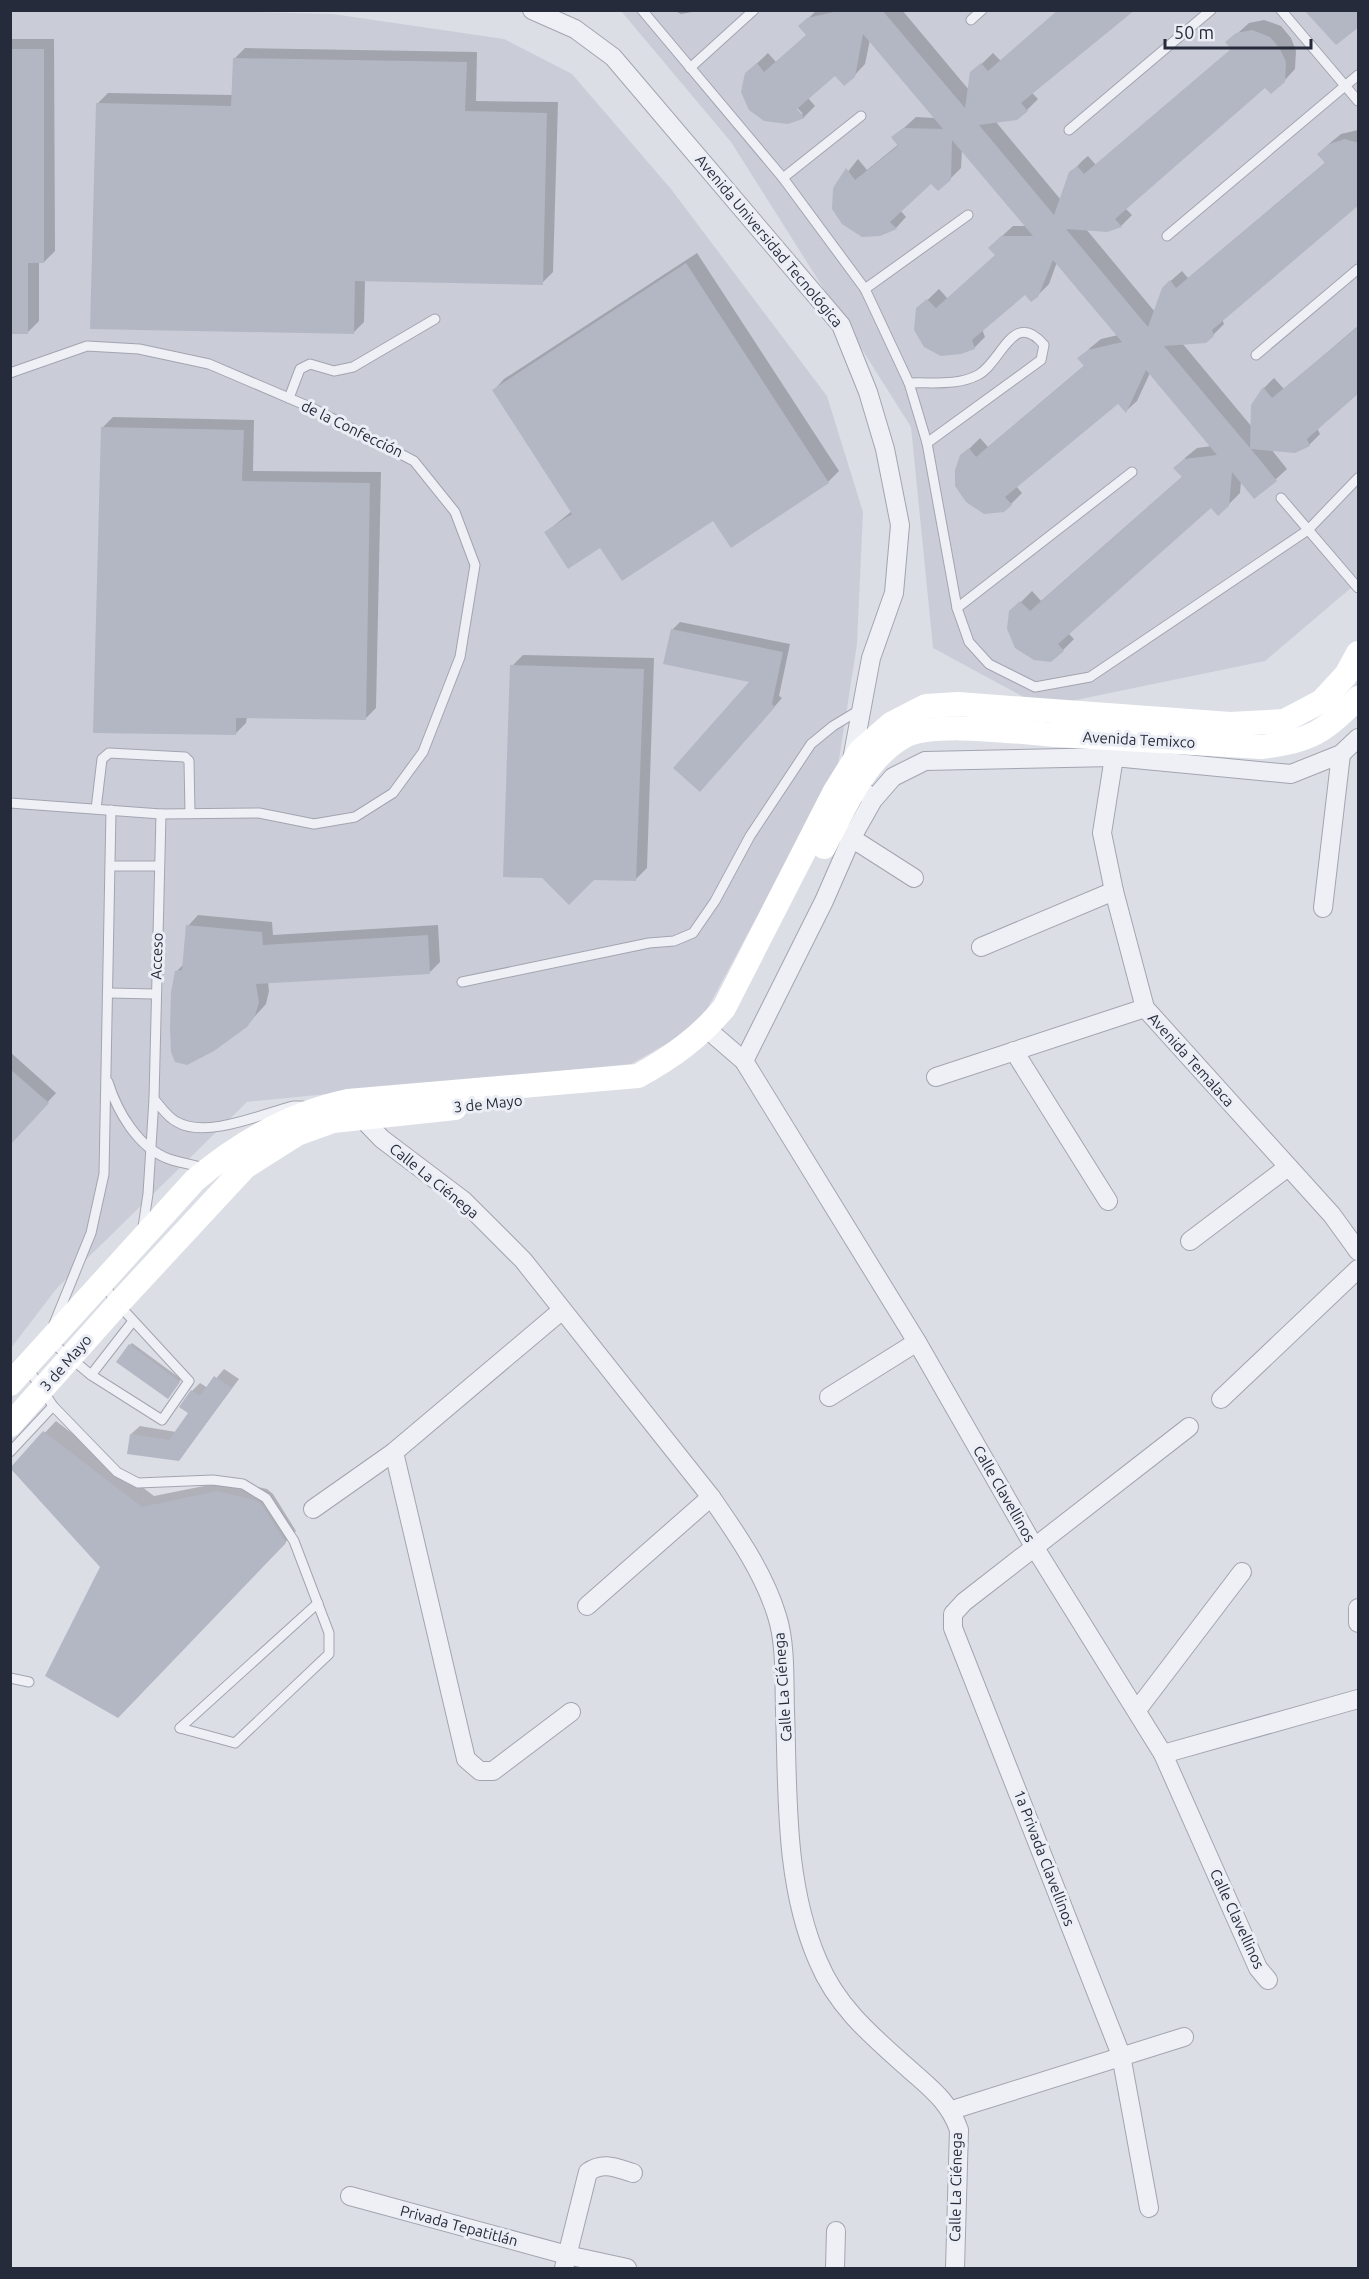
<svg xmlns="http://www.w3.org/2000/svg" width="1369" height="2279" viewBox="0 0 1369 2279" font-family="Ubuntu,sans-serif">
  <style>
    .built { fill: #cacdd8 }
    .shadow { fill: #0003; fill-rule: evenodd }
    .building { fill: #b3b7c3 }
    .lines { fill: none; stroke-linecap: round; stroke-linejoin: round }
    .service-casing { stroke: #a2a5b0; stroke-width: 11 }
    .minor-casing { stroke: #a2a5b0; stroke-width: 20 }
    .service { stroke: #eff0f5; stroke-width: 9 }
    .minor { stroke: #eff0f5; stroke-width: 18 }
    .secondary { stroke: #fff; stroke-width: 24 }
    .labels { text-anchor: middle; stroke-width: 6; stroke-linejoin: round; paint-order: stroke }
    .street-label { font-size: 15px; fill: #262b3c; stroke: #ebeef4 }
  </style>
  <rect width="100%" height="100%" fill="#dcdee6"/>
  <g class="built">
    <polygon points="174,10 333,14 504,39 572,74 671,189 827,396 863,512 857,644 838,766 698,1026 631,1064 247,1102 57,1288 11,1348 11,11"/>
    <polygon points="621,11 1358,11 1358,582 1265,661 1042,707 933,648 911,427 731,142"/>
  </g>
  <g class="shadow">
    <polygon points="673,10 703,10 681,14"/>
    <path d="M817,10H902L969,90L972,73L993,53L1038,99L1027,110L996,122L1061,200L1071,173L1082,161L1088,156L1096,165L1233,48L1228,42L1249,23L1264,20L1281,26L1291,38L1296,51L1295,69L1284,81L1266,86L1125,208L1132,215L1121,226L1086,229L1155,312L1163,288L1175,277L1182,271L1188,278L1326,162L1319,154L1330,143L1341,134L1358,130V203L1222,319L1224,324L1213,335L1182,343L1252,427L1264,388L1274,378L1284,389L1358,326V391L1317,428L1320,434L1309,445L1271,449L1287,469L1276,479L1254,497L1241,481L1240,493L1228,505L1211,506L1068,633L1074,639L1063,650L1011,612L1032,591L1041,601L1183,476L1176,468L1186,457L1197,448L1212,446L1150,373L1137,401L1126,411L1118,402L1016,486L1022,493L1011,504L962,456L980,438L988,447L1085,365L1080,359L1090,348L1101,339L1118,335L1057,262L1049,284L1037,296L1025,293L982,329L985,337L974,348L918,309L939,289L948,299L996,255L1001,237L1013,226H1026L962,149L961,168L950,179L931,182L900,210L906,217L896,228L835,188L858,159L867,170L899,144L893,138L916,117L936,118L870,40L865,64L854,76L835,74L808,98L815,106L804,117L788,123L746,74L768,53L776,62L808,34L800,26ZM793,103L803,114H799Z"/>
    <polygon points="10,39 54,39 55,251 44,262 39,262 39,321 28,332 10,332"/>
    <polygon points="245,48 477,52 476,101 558,102 553,272 542,283 365,280 364,322 353,333 97,104 108,93 233,95 234,59"/>
    <polygon points="697,253 839,471 828,482 714,519 601,546 546,532 572,511 494,390 504,379"/>
    <polygon points="113,417 254,420 253,471 381,472 376,708 365,719 247,717 246,723 235,734 102,428"/>
    <polygon points="680,622 790,644 779,696 782,698 708,782 752,681 672,630"/>
    <polygon points="523,655 654,658 647,868 636,879 542,876 512,666"/>
    <polygon points="198,915 272,922 273,935 438,925 440,962 430,972 268,982 269,991 266,1004 246,1026 176,972 184,964 188,926"/>
    <polygon points="10,1052 56,1093 10,1143"/>
    <polygon points="132,1343 181,1379 170,1395 130,1345"/>
    <polygon points="224,1369 239,1379 179,1460 131,1434 140,1426 176,1432 190,1413 181,1407 192,1391 200,1383 208,1388"/>
    <polygon points="56,1421 154,1496 229,1481 267,1489 273,1494 296,1531 129,1706 102,1567 12,1467"/>
  </g>
  <g class="building">
    <polygon points="843,10 882,10 965,108 970,72 981,63 988,71 1058,10 1135,10 1021,103 1028,111 1017,120 979,125 1054,215 1069,172 1077,166 1084,174 1231,49 1225,42 1236,33 1252,30 1270,37 1280,49 1286,62 1285,82 1271,94 1265,88 1115,219 1122,227 1107,232 1066,229 1148,327 1162,288 1170,280 1176,288 1325,163 1317,154 1329,144 1345,139 1359,143 1359,205 1212,330 1214,336 1206,343 1164,346 1250,448 1251,405 1263,387 1272,398 1359,326 1359,393 1307,439 1310,446 1295,453 1251,449 1277,481 1254,499 1232,472 1229,506 1218,516 1211,508 1058,644 1064,651 1051,662 1034,660 1015,648 1007,629 1009,611 1020,601 1030,611 1182,477 1173,468 1184,459 1217,455 1146,370 1126,413 1118,404 1005,497 1012,505 1004,512 984,514 966,502 955,486 955,470 960,455 969,448 976,457 1084,366 1077,358 1088,350 1122,342 1053,260 1038,297 1031,302 1025,295 972,340 975,349 961,354 941,356 924,347 914,330 916,308 927,299 936,308 995,255 988,248 1001,236 1033,236 952,140 951,180 938,191 931,184 890,222 897,229 880,236 862,237 842,224 832,209 833,188 846,168 855,180 898,146 891,137 903,128 943,129 863,34 855,77 844,86 835,76 797,109 805,118 788,124 764,121 749,110 741,92 745,73 757,63 764,72 806,35 798,26 807,18"/>
    <polygon points="1304,10 1359,10 1359,27 1336,45"/>
    <polygon points="10,49 44,49 44,263 28,263 28,334 10,334"/>
    <polygon points="233,58 467,62 465,111 547,113 543,285 355,281 354,334 90,329 96,103 231,106"/>
    <polygon points="686,263 829,483 731,548 713,521 622,581 600,548 568,569 544,532 572,514 492,390"/>
    <polygon points="101,427 244,430 242,481 370,483 366,720 236,718 236,735 93,733"/>
    <polygon points="671,629 783,652 772,704 775,707 700,792 673,768 749,682 663,664"/>
    <polygon points="510,665 644,669 636,881 594,880 569,905 542,878 503,877"/>
    <polygon points="186,925 262,932 263,945 428,935 430,974 256,984 259,1002 255,1016 247,1027 214,1051 187,1065 175,1062 171,1052 170,1027 171,992 175,971 182,970"/>
    <polygon points="10,1069 49,1103 10,1145"/>
    <polygon points="129,1344 180,1382 168,1399 116,1362"/>
    <polygon points="214,1376 232,1388 179,1461 127,1454 130,1434 169,1440 188,1413 179,1407 191,1390 200,1396"/>
    <polygon points="43,1431 142,1507 217,1491 255,1500 262,1505 286,1543 118,1718 45,1676 100,1567 10,1468"/>
  </g>
  <g class="lines">
    <g class="service-casing">
      <g id="service">
        <polyline points="642,10 783,178 865,289 909,383 927,443 957,608 969,642 989,664 1035,687 1090,677 1308,530 1358,478"/>
        <polyline points="1281,10 1358,101"/>
        <polyline points="971,20 982,10"/>
        <polyline points="690,68 754,10"/>
        <polyline points="1069,130 1211,10"/>
        <polyline points="783,178 861,116"/>
        <polyline points="1167,236 1358,75"/>
        <polyline points="865,289 968,215"/>
        <polyline points="1256,355 1358,269"/>
        <polyline points="10,373 87,346 139,349 209,364 312,408 414,461 455,512 475,565 460,657 423,752 393,793 355,817 314,824 259,813 161,814 10,803"/>
        <path d="M909,383C932,382 957,386 978,375C1002,362 1013,308 1044,345L1041,360L927,443"/>
        <polyline points="289,398 300,369 310,364 334,371 353,367 435,319"/>
        <polyline points="1281,498 1358,588"/>
        <polyline points="957,608 1132,472"/>
        <polyline points="96,809 102,759 109,753 185,757 189,761 190,813"/>
        <polyline points="111,866 159,866"/>
        <polyline points="462,982 649,943 674,941 693,933 715,901 750,836 811,744 833,726 861,709"/>
        <polyline points="109,993 155,994"/>
        <path d="M108,1082C117,1111 138,1148 169,1159C181,1163 194,1165 206,1168"/>
        <path d="M154,1099C161,1107 168,1118 177,1122C206,1139 262,1114 293,1106H303"/>
        <polyline points="143,1227 148,1194 154,1099 161,814"/>
        <polyline points="54,1324 91,1233 104,1174 111,810"/>
        <polyline points="49,1340 91,1375 162,1420 189,1381 118,1304 103,1284"/>
        <polyline points="27,1367 53,1406 117,1472 138,1483 213,1480 243,1484 266,1498 294,1541 329,1633 329,1654 235,1743 180,1728"/>
        <polyline points="91,1375 133,1321"/>
        <polyline points="10,1452 53,1406"/>
        <polyline points="10,1678 29,1682"/>
        <polyline points="180,1728 318,1603"/>
      </g>
    </g>
    <g class="minor-casing">
      <g id="minor">
        <polyline points="532,10 575,29 613,57 841,325 868,392 885,449 900,525 894,593 871,658 851,765 858,785 873,800"/>
        <polyline points="1114,757 1102,833 1114,891 1145,1008 1332,1215 1358,1251"/>
        <polyline points="842,832 914,878"/>
        <polyline points="1323,908 1341,754"/>
        <polyline points="981,947 1114,891"/>
        <polyline points="707,1029 744,1061 917,1342 1035,1548 1163,1754 1258,1968 1268,1980"/>
        <polyline points="1014,1051 1108,1201"/>
        <polyline points="744,1061 824,901 852,837 873,800 893,777 925,761 1114,757 1291,774 1341,754 1358,738"/>
        <polyline points="936,1077 1145,1008"/>
        <path d="M356,1112L382,1139L464,1201L523,1260L711,1497C736,1533 764,1573 777,1616C786,1644 784,1681 785,1711C788,1794 784,1883 818,1961C837,2007 872,2036 908,2068C930,2088 949,2101 959,2130L955,2268"/>
        <polyline points="1190,1241 1288,1167"/>
        <polyline points="829,1397 917,1342"/>
        <polyline points="1221,1399 1358,1269"/>
        <polyline points="394,1452 466,1759 480,1771 493,1771 571,1712"/>
        <polyline points="313,1509 394,1452 561,1311"/>
        <polyline points="587,1606 711,1497"/>
        <polyline points="1358,1608 1358,1623"/>
        <polyline points="1137,1710 1242,1572"/>
        <polyline points="1163,1754 1358,1699"/>
        <polyline points="952,2110 1184,2037"/>
        <polyline points="350,2196 567,2255 627,2268"/>
        <polyline points="1149,2208 1121,2055 953,1628 953,1614 964,1602 1189,1427"/>
        <path d="M564,2268L588,2172C604,2161 616,2168 633,2173"/>
        <polyline points="835,2268 836,2231"/>
      </g>
    </g>
    <use href="#service" class="service"/>
    <use href="#minor" class="minor"/>
    <g class="secondary">
      <path d="M824,847C844,809 864,759 903,737C931,720 1022,733 1057,735C1125,739 1194,743 1262,747C1313,740 1322,733 1358,698"/>
      <path d="M10,1384L195,1180C239,1143 292,1113 348,1101L638,1076C672,1057 699,1038 724,1008L835,791L860,751L891,724L926,706L958,704L1230,724L1284,721L1322,701L1346,675L1358,653"/>
      <polyline points="10,1425 118,1304 245,1167 297,1134 333,1121 455,1108"/>
    </g>
  </g>
  <g class="labels">
    <g class="street-label">
      <text transform="translate(769 241) rotate(50)" y="5">Avenida Universidad Tecnológica</text>
      <text transform="translate(352 429) rotate(26)" y="5">de la Confección</text>
      <text transform="translate(1139 740) rotate(3)" y="5">Avenida Temixco</text>
      <text transform="translate(157 956) rotate(-88)" y="5">Acceso</text>
      <text transform="translate(1191 1060) rotate(48)" y="5">Avenida Temalaca</text>
      <text transform="translate(488 1104) rotate(-6)" y="5">3 de Mayo</text>
      <text transform="translate(434 1181) rotate(39)" y="5">Calle La Ciénega</text>
      <text transform="translate(66 1363) rotate(-49)" y="5">3 de Mayo</text>
      <text transform="translate(1004 1494) rotate(60)" y="5">Calle Clavellinos</text>
      <text transform="translate(783 1687) rotate(-94)" y="5">Calle La Ciénega</text>
      <text transform="translate(1044 1858) rotate(69)" y="5">1a Privada Clavellinos</text>
      <text transform="translate(1237 1919) rotate(65)" y="5">Calle Clavellinos</text>
      <text transform="translate(956 2187) rotate(-89)" y="5">Calle La Ciénega</text>
      <text transform="translate(459 2226) rotate(15)" y="5">Privada Tepatitlán</text>
    </g>
  </g>
  <rect width="1369" height="2279" fill="none" stroke="#262b3c" stroke-width="24"/>
  <path d="M1165 39v9h146v-9" fill="none" stroke="#262b3c" stroke-width="3"/>
  <text x="1174" y="39" font-size="18" fill="#262b3c" stroke="#ebeef4" stroke-width="4.5" paint-order="stroke">50 m</text>
</svg>
